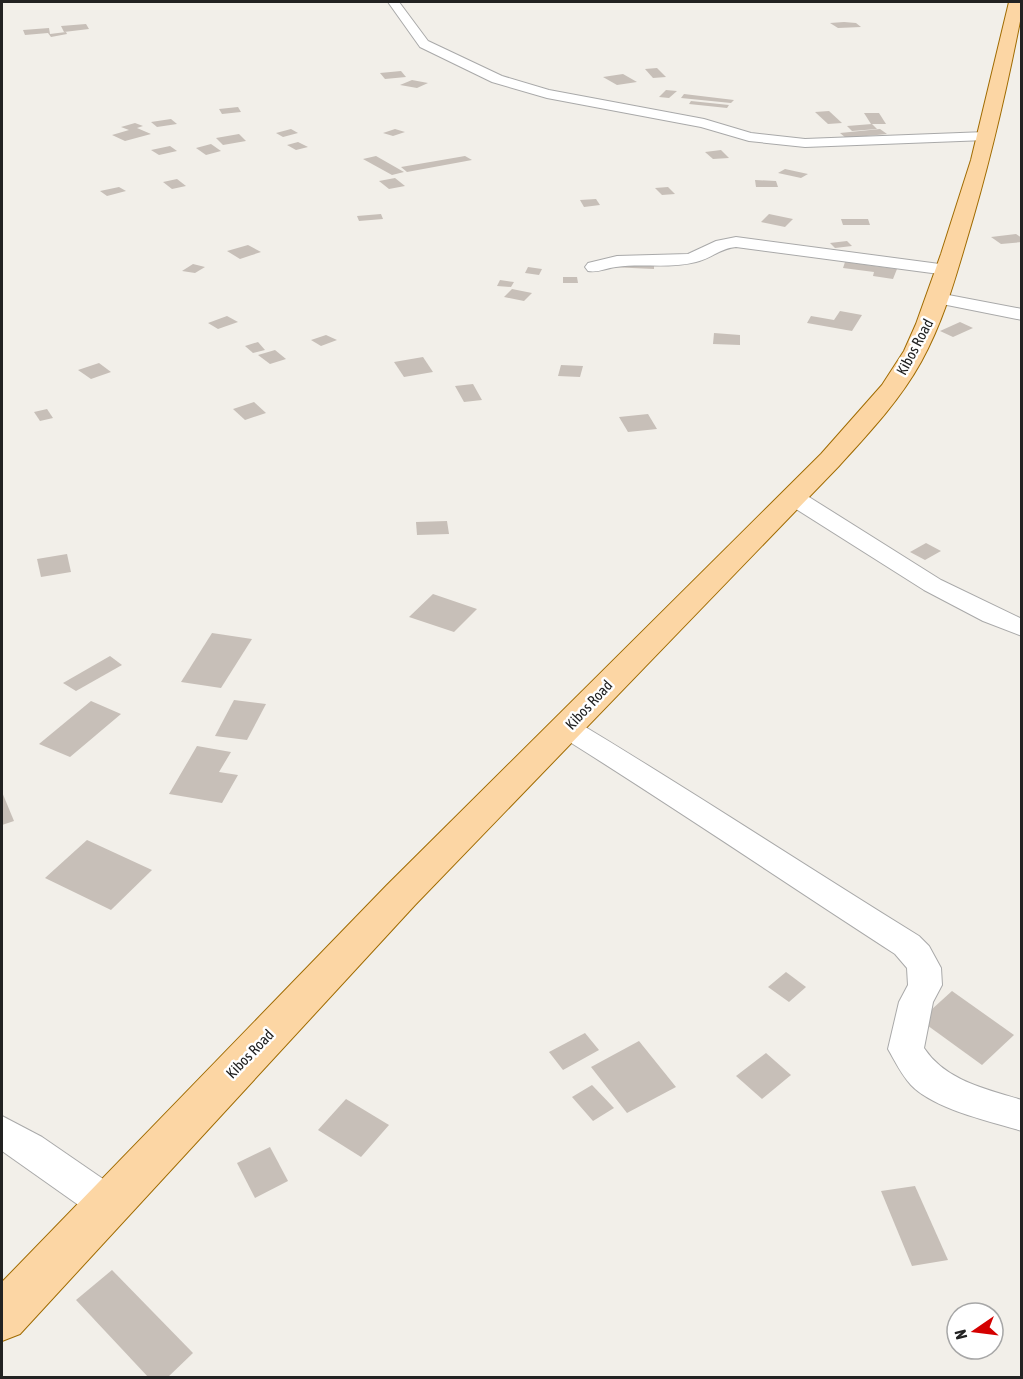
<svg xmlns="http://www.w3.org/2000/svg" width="1023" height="1379" viewBox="0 0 1023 1379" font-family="'Asap Condensed',sans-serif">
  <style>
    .building { fill: #c7bfb8 }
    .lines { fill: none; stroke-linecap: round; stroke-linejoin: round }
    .minor-casing { stroke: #a9a9a9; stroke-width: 2 }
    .primary-casing { stroke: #a06b00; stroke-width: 2 }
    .minor { fill: #fff; fill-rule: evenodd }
    .primary { fill: #fcd6a4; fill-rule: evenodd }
    .labels { text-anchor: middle; stroke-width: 5; stroke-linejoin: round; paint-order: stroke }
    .street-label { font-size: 15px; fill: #222; stroke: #fff }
  </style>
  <rect width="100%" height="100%" fill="#f2efe9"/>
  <g class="building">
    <polygon points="844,22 856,23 861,27 838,28 830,23"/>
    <polygon points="86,24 89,29 64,32 61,26"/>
    <polygon points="49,28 50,34 66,32 67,34 51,37 48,33 25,35 23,30"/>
    <polygon points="657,68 666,77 653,78 645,69"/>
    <polygon points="401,71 406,77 385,79 380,73"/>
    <polygon points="623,74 637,82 617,85 603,77"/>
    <polygon points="412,80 428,83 417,88 400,85"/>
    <polygon points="666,90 677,91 669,98 659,97"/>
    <polygon points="684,94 734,100 731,103 681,98"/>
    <polygon points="691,101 729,105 727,108 689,104"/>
    <polygon points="238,107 241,112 222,114 219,109"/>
    <polygon points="829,111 842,123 828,124 815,112"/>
    <polygon points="864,113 879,113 886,124 871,124"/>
    <polygon points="171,119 177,124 157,127 151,122"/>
    <polygon points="135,123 143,126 137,128 151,134 125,141 112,135 129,130 121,127"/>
    <polygon points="872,124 877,129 852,131 847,126"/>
    <polygon points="291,129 298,133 283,137 276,133"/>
    <polygon points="395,129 405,132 393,136 383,133"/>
    <polygon points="880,129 887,134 846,138 840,133"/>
    <polygon points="239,134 246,141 223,145 216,138"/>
    <polygon points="298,142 308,147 296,150 287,145"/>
    <polygon points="211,144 221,151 206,155 196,148"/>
    <polygon points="170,146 177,151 159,155 151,150"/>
    <polygon points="721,150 729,158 713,159 705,152"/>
    <polygon points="376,156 404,172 392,175 363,159"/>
    <polygon points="465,156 472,160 407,172 401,167"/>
    <polygon points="785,169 808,174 801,178 778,173"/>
    <polygon points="395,178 405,186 389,189 379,181"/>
    <polygon points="177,179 186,186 172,189 163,182"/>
    <polygon points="755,180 776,181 778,187 756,187"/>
    <polygon points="119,187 126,191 107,196 100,191"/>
    <polygon points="668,187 675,194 662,195 655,188"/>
    <polygon points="596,199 600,205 584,207 580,200"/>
    <polygon points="381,214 383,219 359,221 357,216"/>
    <polygon points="769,214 793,219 785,227 761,222"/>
    <polygon points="841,219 868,219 870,225 843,225"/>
    <polygon points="1016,234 1022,238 1022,242 1001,244 991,237"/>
    <polygon points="847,241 852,246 835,248 830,243"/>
    <polygon points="248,245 261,252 240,259 227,251"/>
    <polygon points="610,262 654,264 654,269 610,267"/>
    <polygon points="845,262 897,269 893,279 873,276 874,272 843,268"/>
    <polygon points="193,264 205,267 195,273 182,271"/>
    <polygon points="528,267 542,269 539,275 525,273"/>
    <polygon points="563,277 577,277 578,283 563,283"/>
    <polygon points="500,280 514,282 511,287 497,286"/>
    <polygon points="512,289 532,293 524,301 504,297"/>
    <polygon points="840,311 862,315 852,331 807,323 811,316 834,320"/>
    <polygon points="227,316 238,322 218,329 208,323"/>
    <polygon points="960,322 973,328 953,337 940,331"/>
    <polygon points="714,333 740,335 740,345 713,344"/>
    <polygon points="326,335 337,340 321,346 311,340"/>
    <polygon points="258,342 265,350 253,353 245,346"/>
    <polygon points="275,350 286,359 270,364 258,355"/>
    <polygon points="423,357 433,372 404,377 394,362"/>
    <polygon points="99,363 111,372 91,379 78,370"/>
    <polygon points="561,365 583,366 580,377 558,376"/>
    <polygon points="473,384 482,400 464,402 455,386"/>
    <polygon points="254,402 266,413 245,420 233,409"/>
    <polygon points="47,409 53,418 40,421 34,412"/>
    <polygon points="648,414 657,429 628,432 619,417"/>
    <polygon points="447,521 449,534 417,535 416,522"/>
    <polygon points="926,543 941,551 925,560 910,552"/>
    <polygon points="67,554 71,572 41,577 37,559"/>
    <polygon points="433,594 477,609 454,632 409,617"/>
    <polygon points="212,633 252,639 221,688 181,682"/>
    <polygon points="110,656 122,665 76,691 63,683"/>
    <polygon points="234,700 266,704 247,740 215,736"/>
    <polygon points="91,701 121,714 70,757 39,744"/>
    <polygon points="197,746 231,752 219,772 238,775 222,803 169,794"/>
    <polygon points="2,792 14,821 2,825"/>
    <polygon points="87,840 152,870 111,910 45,878"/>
    <polygon points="786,972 806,987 789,1002 768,987"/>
    <polygon points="952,991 1014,1035 982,1065 920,1020"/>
    <polygon points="585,1033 599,1050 563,1070 549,1052"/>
    <polygon points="639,1041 676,1087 627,1113 591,1067"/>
    <polygon points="766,1053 791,1075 762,1099 736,1076"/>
    <polygon points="592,1085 614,1108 593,1121 572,1097"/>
    <polygon points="346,1099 389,1125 361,1157 318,1130"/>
    <polygon points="270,1147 288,1181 255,1198 237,1163"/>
    <polygon points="915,1186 948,1260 912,1266 881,1191"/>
    <polygon points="112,1270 193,1353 167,1378 149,1378 76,1300"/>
  </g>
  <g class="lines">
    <g class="minor-casing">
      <g id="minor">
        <polygon points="388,2 399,2 428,41 502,76 549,90 704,119 751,133 805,139 986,132 993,136 986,140 805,147 749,141 701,127 547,98 492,82 420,47"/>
        <path d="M736,237L947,265L953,266L956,270L953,274L947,275L736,247C721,248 710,259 696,262C669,269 642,263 616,267C606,268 598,273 588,271L585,267L588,263L617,256L688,254L716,241Z"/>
        <polygon points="938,293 1022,309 1022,320 932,302 929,298 932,294"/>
        <polygon points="793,490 801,492 941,580 1022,619 1022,636 983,621 924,590 785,502 782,497 785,492"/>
        <path d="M567,719L577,722C692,791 804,865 919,936L929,946L941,968L942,985L933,1002L924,1048C946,1081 986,1089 1022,1100V1131C989,1121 934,1109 911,1085C901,1074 895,1061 888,1049L899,1002L908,985L907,968L895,954C782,881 671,805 557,734L553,728L557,722Z"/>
        <polygon points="2,1116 42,1137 122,1192 127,1204 122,1216 108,1221 94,1216 2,1151"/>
      </g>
    </g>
    <g class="primary-casing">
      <path id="primary" d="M1009,2H1022V11C1007,89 989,166 966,242C954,283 942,324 921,362C900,400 869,433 839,466L415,905L20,1334L2,1341V1282L387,885L821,454L882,385L904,351L916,324L941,254L971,160Z"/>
    </g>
    <use href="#minor" class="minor"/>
    <use href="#primary" class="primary"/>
  </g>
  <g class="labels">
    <g class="street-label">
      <text transform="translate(915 347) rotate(-62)" y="5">Kibos Road</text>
      <text transform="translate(589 705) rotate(-47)" y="5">Kibos Road</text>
      <text transform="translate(250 1054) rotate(-46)" y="5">Kibos Road</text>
    </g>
  </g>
  <rect width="1023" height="1379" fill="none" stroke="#222222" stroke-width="6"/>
  <g transform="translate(975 1331) rotate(256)"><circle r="28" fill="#ffffff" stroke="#a7a7a7" stroke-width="1.5"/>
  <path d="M0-4.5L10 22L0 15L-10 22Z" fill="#d40000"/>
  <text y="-9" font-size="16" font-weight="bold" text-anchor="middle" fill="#222222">N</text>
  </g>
</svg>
